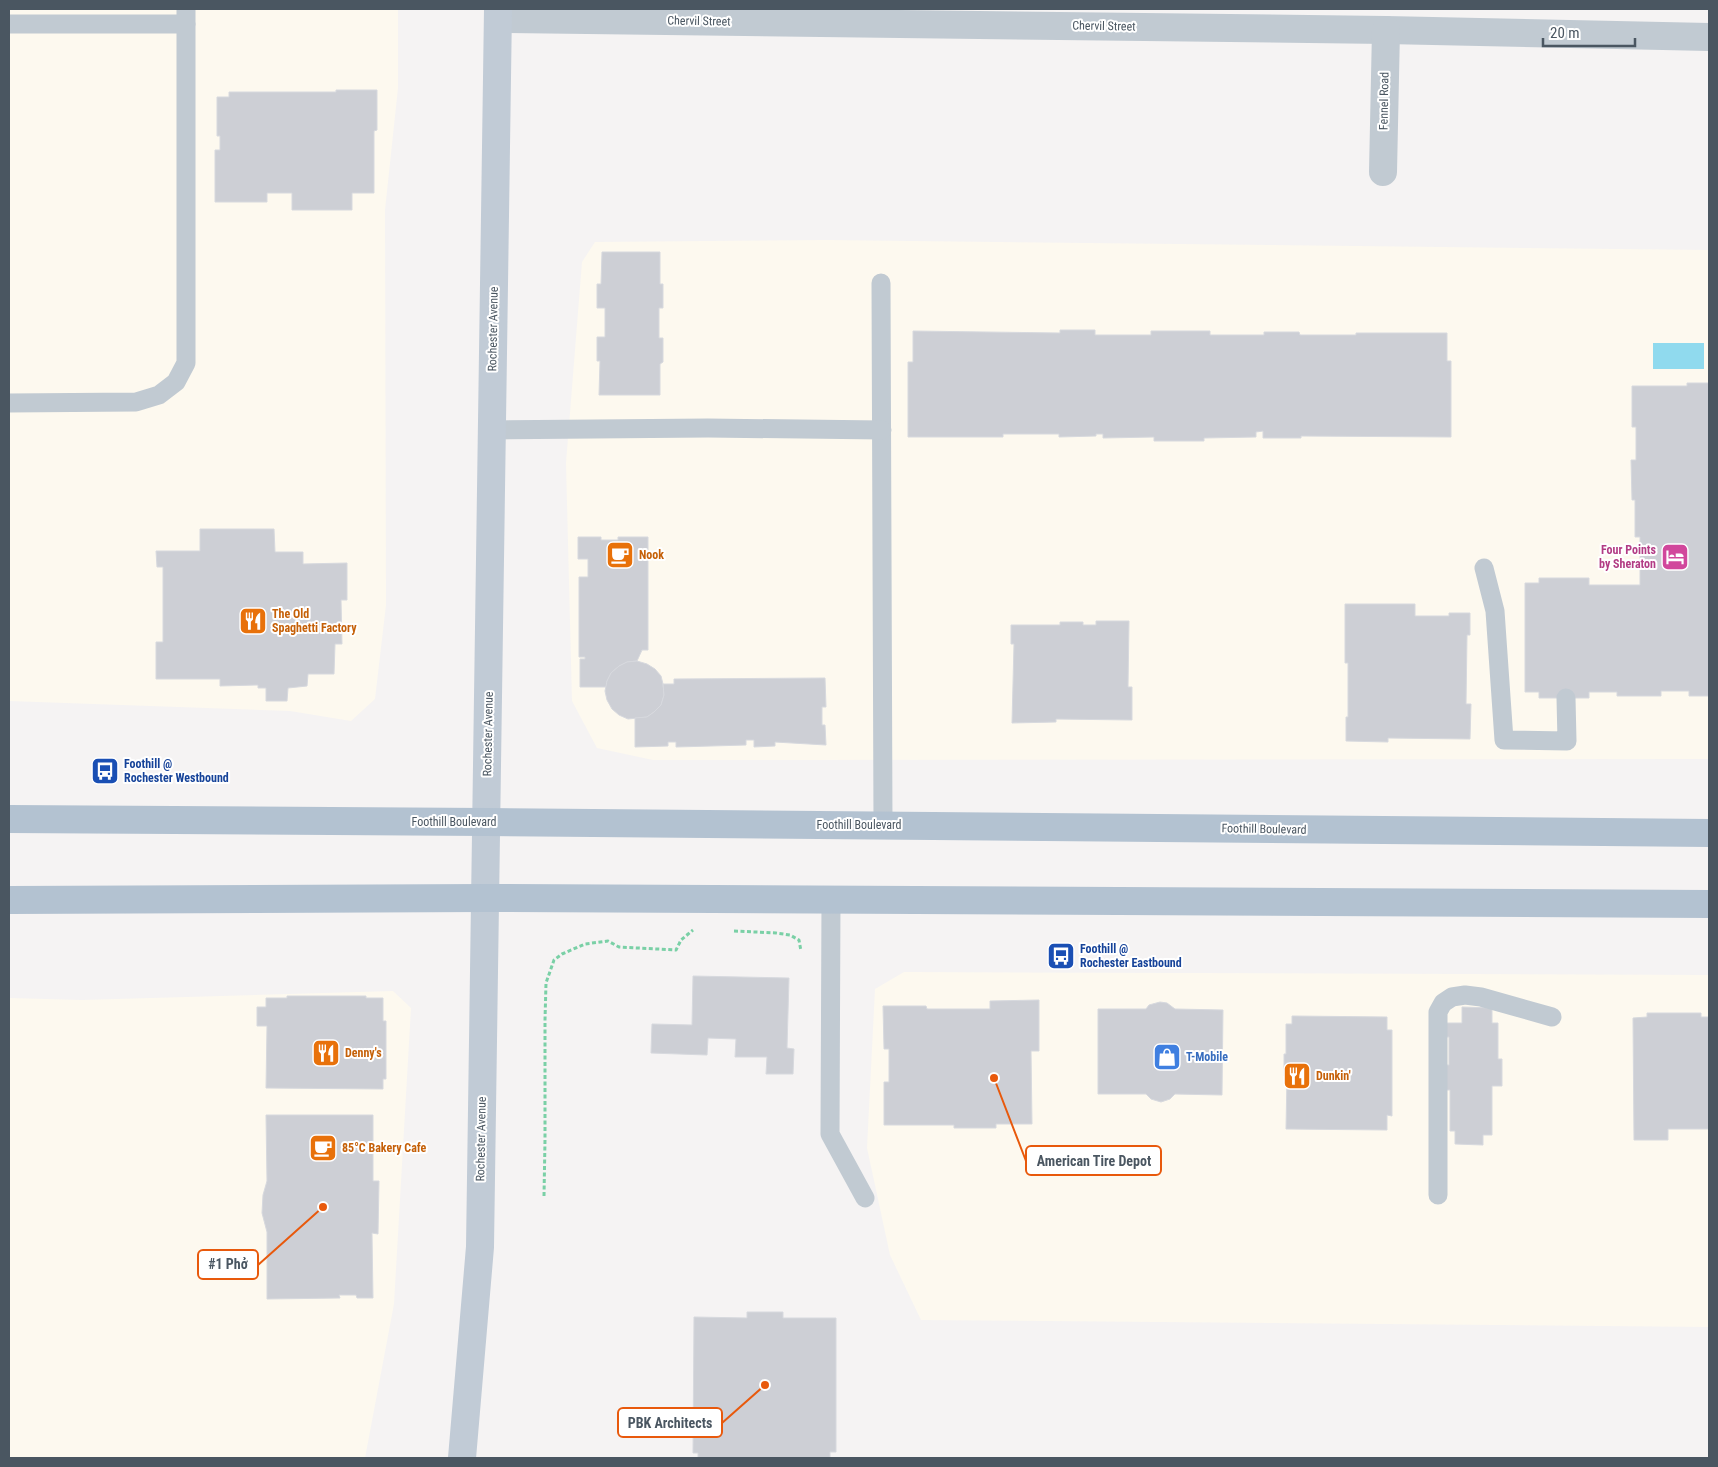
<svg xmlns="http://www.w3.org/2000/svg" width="1718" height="1467" viewBox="0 0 1718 1467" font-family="'Roboto Condensed',sans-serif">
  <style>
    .commercial { fill: #fdf9ef }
    .water { fill: #90daee }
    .building { fill: #cdcfd5; stroke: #d7d9de }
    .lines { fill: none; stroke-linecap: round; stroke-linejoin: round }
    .path { stroke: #7ad0a6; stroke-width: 3; stroke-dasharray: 4 2.5; stroke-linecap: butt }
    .service { stroke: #c1cad2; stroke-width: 19 }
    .minor { stroke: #c1cad2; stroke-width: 28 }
    .secondary { stroke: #c1cbd6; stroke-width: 28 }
    .primary { stroke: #b3c2d1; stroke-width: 28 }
    .labels { text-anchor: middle; stroke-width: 4; stroke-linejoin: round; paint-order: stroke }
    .street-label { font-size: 12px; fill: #4a5661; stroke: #fff }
    .hotel-label { font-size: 12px; font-weight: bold; fill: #b23c85; stroke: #fff; text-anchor: end }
    .food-label { font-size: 12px; font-weight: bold; fill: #c56008; stroke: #fff; text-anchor: start }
    .transit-label { font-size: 12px; font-weight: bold; fill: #164399; stroke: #fff; text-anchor: start }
    .shop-label { font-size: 12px; font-weight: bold; fill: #366cbe; stroke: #fff; text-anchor: start }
    .leader { fill: none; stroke: #e8590c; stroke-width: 2 }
    .callout-dot { fill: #e8590c; stroke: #fff; stroke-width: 2 }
    .callout { fill: #fff; stroke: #e8590c; stroke-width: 2 }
    .callout-label { font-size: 14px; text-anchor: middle; font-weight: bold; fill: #4a5661 }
  </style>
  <rect width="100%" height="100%" fill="#f5f3f3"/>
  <g class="commercial">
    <polygon points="9,9 398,9 398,88 385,210 386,605 375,699 351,721 290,711 9,701"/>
    <polygon points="827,240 1709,250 1709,759 653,760 597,748 572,701 566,463 582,262 595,242"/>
    <polygon points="904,972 1709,975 1709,1327 921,1320 890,1255 867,1148 875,989"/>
    <polygon points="393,991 411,1008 394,1304 365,1458 9,1458 9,998 82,1000"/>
  </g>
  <rect class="water" x="1653" y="343" width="51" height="26"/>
  <g class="building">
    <polygon points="336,90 377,90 377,130 374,131 374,193 352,193 352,210 292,210 292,193 267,193 267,202 215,202 215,150 220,150 220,136 217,136 217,97 229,97 229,92 336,92"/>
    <polygon points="602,252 660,252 660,284 663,284 663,308 659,308 659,338 663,338 663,362 660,364 660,395 599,395 600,361 597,361 597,337 605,337 605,308 597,308 597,284 601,284"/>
    <polygon points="1060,330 1095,330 1095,335 1151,335 1151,331 1210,331 1210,335 1264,335 1264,332 1299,332 1300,335 1356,335 1356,333 1447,333 1447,361 1451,361 1451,437 1301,436 1301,438 1263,438 1263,431 1256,432 1256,437 1204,438 1204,441 1154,441 1154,437 1103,438 1103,434 1096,434 1096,436 1059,437 1059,434 1003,434 1003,437 908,437 908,362 913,362 913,331 1060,333"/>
    <polygon points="1687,383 1709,383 1709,696 1689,696 1689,691 1661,691 1661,696 1617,696 1617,692 1589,692 1589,698 1539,698 1539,692 1525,692 1525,583 1539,583 1539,578 1589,578 1589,585 1640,585 1640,537 1635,537 1635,500 1632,500 1631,460 1636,460 1636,427 1632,427 1632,386 1687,386"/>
    <polygon points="200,529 274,529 275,552 303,552 303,564 347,563 347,600 341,600 342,644 335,644 334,674 308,674 307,686 288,688 287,701 266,701 266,688 258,688 258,685 220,686 220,679 156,679 156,642 163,642 163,567 157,567 156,551 200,551"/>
    <polygon points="578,537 601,537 601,540 618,540 618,537 648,537 648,650 642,650 637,661 627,662 619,666 611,673 607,681 607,687 580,687 580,659 585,659 585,657 579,657 579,577 588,577 588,559 578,559"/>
    <polygon points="1345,604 1415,604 1415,616 1449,616 1449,613 1470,613 1470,635 1467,635 1466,704 1471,704 1470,739 1388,738 1388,742 1346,741 1346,717 1348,717 1348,663 1345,663"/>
    <polygon points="1096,621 1129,621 1128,687 1132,687 1132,720 1056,719 1056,722 1012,723 1014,644 1011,644 1011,625 1060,625 1060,622 1083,622 1083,625 1096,625"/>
    <polygon points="637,661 647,664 655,669 661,676 663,684 664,695 661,705 654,712 647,717 628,719 619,715 612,709 607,700 605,691 607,681 611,673 619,666 627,662"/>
    <polygon points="825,678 826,707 822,707 822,725 825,725 826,745 775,742 775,746 754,747 754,740 746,740 746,745 676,747 676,742 668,742 668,746 635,747 635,718 647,717 654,712 661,705 664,695 663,684 674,684 674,679"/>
    <polygon points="693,976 789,978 787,1048 794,1049 793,1074 766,1074 767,1057 735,1057 736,1039 708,1038 707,1055 651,1053 652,1024 692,1025"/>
    <polygon points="287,996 366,996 366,998 383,998 383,1021 386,1021 386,1079 383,1079 383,1089 266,1088 267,1026 257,1026 257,1007 266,1007 266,998 287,998"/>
    <polygon points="1039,1000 1039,1051 1031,1051 1032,1124 996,1124 996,1128 954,1128 954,1125 884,1125 884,1082 889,1082 889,1049 884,1049 883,1006 926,1006 927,1009 990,1009 990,1001"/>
    <polygon points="1160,1002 1167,1003 1175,1009 1223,1010 1222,1095 1175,1094 1170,1099 1161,1102 1151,1099 1146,1094 1098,1094 1098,1009 1146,1009 1149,1005"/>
    <polygon points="1462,1007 1492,1008 1492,1023 1498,1023 1498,1059 1502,1059 1502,1086 1492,1086 1492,1135 1483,1135 1483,1145 1455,1144 1455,1131 1450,1131 1450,1090 1446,1090 1446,1065 1449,1065 1449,1037 1446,1037 1446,1023 1462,1023"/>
    <polygon points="1647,1013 1701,1013 1701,1017 1709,1017 1709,1129 1668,1129 1668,1140 1634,1140 1633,1018 1647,1017"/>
    <polygon points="1292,1016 1387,1017 1387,1030 1392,1030 1392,1116 1387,1115 1387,1130 1286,1129 1287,1076 1284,1076 1284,1054 1286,1054 1286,1024 1292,1024"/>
    <polygon points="266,1115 373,1115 373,1181 379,1181 378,1234 372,1233 373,1298 357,1298 356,1295 339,1295 340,1298 267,1299 267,1232 262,1213 263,1195 267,1181"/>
    <polygon points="747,1312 783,1312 783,1318 836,1318 836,1452 830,1452 830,1458 698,1458 698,1453 693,1453 694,1317 747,1318"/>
  </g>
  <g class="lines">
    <g class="path">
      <polyline points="734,931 776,933 790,935 799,940 801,951"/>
      <polyline points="544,1196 545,1140 545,1020 546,983 554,960 562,954 585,944 608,941 619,947 676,950 681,940 693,930"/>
    </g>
    <g class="service">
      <polyline points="9,24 186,24"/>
      <polyline points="881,283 883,825"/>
      <polyline points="9,403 136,402 159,395 176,382 186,363 186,9"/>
      <polyline points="492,430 708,428 882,430"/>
      <polyline points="1484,568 1495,611 1504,740 1567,741 1566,698"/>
      <polyline points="831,900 830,1134 865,1198"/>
      <polyline points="1438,1195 1438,1012 1443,1003 1452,997 1465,995 1481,997 1552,1017"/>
    </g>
    <g class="minor">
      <polyline points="498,19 1386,30 1709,37"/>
      <polyline points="1383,172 1386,30"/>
    </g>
    <polyline class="secondary" points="462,1458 480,1247 498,9"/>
    <g class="primary">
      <polyline points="9,819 486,822 1709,833"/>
      <polyline points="9,900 485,898 1709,904"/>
    </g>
  </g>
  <defs>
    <g id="cafe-square" transform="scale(1.4375)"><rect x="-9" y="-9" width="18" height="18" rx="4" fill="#e8710a" stroke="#fff"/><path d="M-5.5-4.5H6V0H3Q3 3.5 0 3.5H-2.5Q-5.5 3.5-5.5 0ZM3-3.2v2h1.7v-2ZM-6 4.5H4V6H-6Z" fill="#fff"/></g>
    <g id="hotel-square" transform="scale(1.4375)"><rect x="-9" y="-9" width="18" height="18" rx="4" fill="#d1479c" stroke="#fff"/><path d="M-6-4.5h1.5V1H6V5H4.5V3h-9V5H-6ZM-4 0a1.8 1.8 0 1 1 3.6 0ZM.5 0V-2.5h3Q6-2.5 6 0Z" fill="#fff"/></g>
    <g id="restaurant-square" transform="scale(1.4375)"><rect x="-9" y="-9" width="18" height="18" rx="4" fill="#e8710a" stroke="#fff"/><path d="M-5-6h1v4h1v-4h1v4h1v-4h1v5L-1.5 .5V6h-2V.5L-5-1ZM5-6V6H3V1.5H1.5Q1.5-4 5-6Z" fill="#fff"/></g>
    <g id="bus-square" transform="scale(1.4375)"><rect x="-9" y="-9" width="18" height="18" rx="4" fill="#1a4fb4" stroke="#fff"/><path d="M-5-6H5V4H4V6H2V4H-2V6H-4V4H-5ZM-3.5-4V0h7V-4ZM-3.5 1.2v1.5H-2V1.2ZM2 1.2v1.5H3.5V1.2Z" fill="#fff"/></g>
    <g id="shop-square" transform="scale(1.4375)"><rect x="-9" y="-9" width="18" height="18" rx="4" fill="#3f7fe0" stroke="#fff"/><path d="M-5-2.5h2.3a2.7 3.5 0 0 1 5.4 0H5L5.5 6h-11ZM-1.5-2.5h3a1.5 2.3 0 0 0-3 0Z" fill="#fff"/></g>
  </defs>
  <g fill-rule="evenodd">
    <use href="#cafe-square" x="620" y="555"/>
    <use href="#hotel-square" x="1675" y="557"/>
    <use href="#restaurant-square" x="253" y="621"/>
    <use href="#bus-square" x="105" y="771"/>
    <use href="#bus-square" x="1061" y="956"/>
    <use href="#restaurant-square" x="326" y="1053"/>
    <use href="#shop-square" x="1167" y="1057"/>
    <use href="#restaurant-square" x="1297" y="1076"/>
    <use href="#cafe-square" x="323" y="1148"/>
  </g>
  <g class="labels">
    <g class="street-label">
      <text transform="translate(699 21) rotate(1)" y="4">Chervil Street</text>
      <text transform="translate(1104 26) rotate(1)" y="4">Chervil Street</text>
      <text transform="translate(1384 101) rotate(-89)" y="4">Fennel Road</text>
      <text transform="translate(493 329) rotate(-89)" y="4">Rochester Avenue</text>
      <text transform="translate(488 734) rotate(-89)" y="4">Rochester Avenue</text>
      <text x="454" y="826">Foothill Boulevard</text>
      <text x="859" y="829">Foothill Boulevard</text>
      <text transform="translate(1264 829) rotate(1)" y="4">Foothill Boulevard</text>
      <text transform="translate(481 1139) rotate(-89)" y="4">Rochester Avenue</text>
    </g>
    <g class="hotel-label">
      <text x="1656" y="554">Four Points<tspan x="1656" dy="14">by Sheraton</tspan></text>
    </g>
    <g class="food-label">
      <text x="639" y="559">Nook</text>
      <text x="272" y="618">The Old<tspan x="272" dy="14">Spaghetti Factory</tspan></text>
      <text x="345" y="1057">Denny's</text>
      <text x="1316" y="1080">Dunkin'</text>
      <text x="342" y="1152">85°C Bakery Cafe</text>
    </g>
    <g class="transit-label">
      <text x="124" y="768">Foothill @<tspan x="124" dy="14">Rochester Westbound</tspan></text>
      <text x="1080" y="953">Foothill @<tspan x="1080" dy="14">Rochester Eastbound</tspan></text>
    </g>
    <g class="shop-label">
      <text x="1186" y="1061">T-Mobile</text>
    </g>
  </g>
  <path class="leader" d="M994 1078L1026 1161M323 1207L258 1265M765 1385L722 1423"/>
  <g class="callout-dot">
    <circle cx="994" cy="1078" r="5"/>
    <circle cx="323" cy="1207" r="5"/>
    <circle cx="765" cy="1385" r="5"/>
  </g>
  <g class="callout">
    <rect x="1026" y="1146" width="135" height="29" rx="5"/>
    <rect x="198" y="1250" width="60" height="29" rx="5"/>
    <rect x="618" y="1408" width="104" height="29" rx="5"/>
  </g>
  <g class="callout-label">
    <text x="1094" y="1166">American Tire Depot</text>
    <text x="228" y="1269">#1 Phở</text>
    <text x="670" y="1428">PBK Architects</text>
  </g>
  <rect width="1718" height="1467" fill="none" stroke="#4a5661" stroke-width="20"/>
  <path d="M1543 38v8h92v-8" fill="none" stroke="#4a5661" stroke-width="2.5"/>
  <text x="1550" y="38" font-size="15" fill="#4a5661" stroke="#ffffff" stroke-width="4" paint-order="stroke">20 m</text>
</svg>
